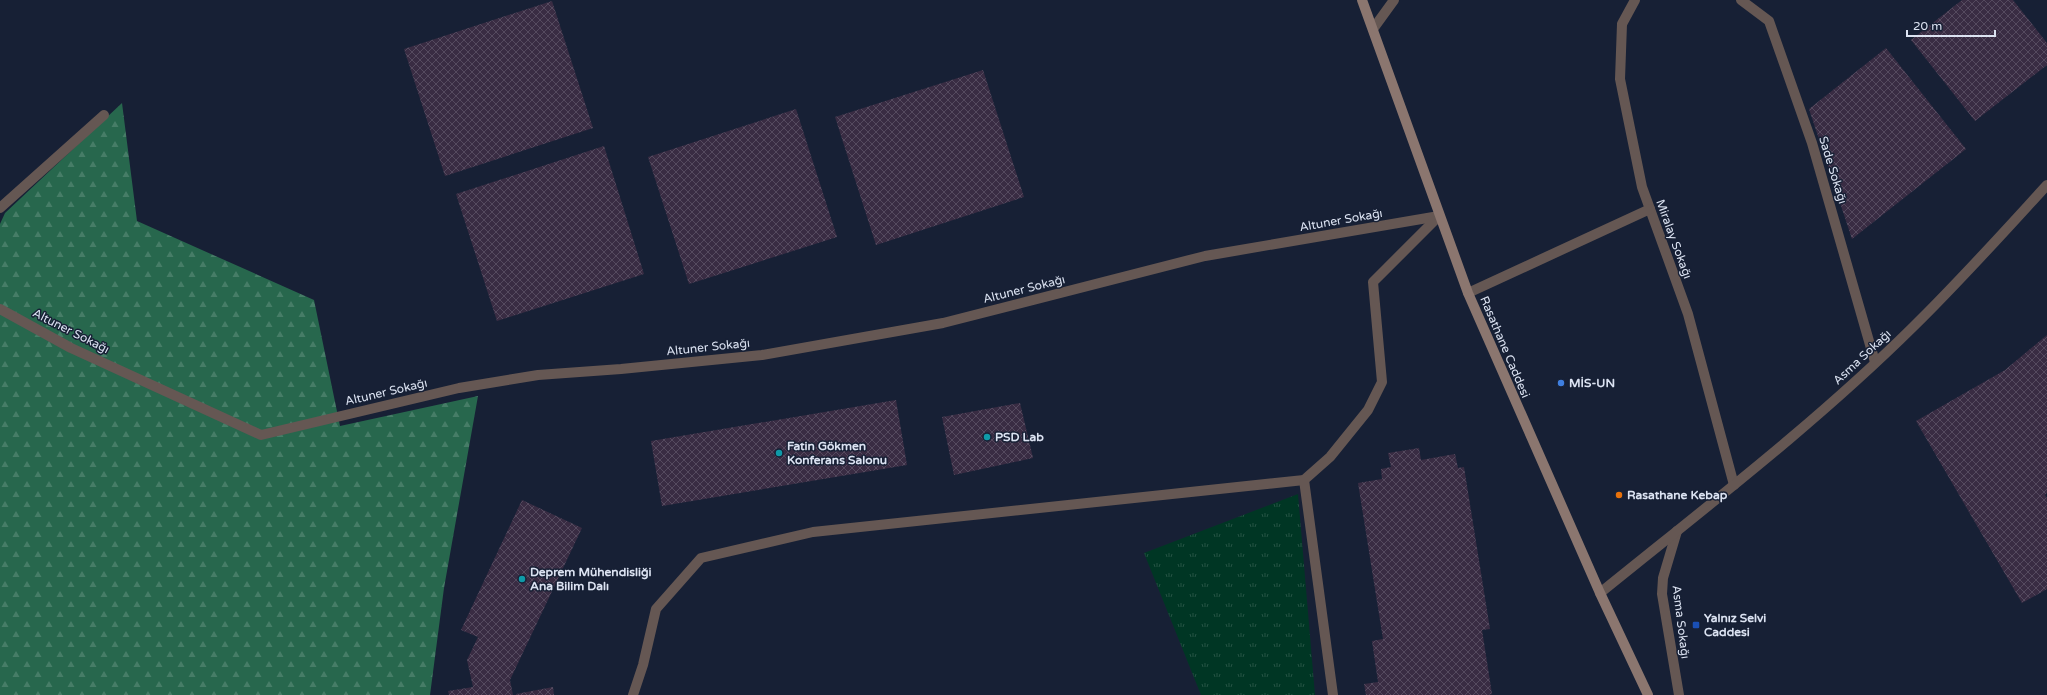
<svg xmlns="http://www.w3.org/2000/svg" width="2047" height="695" viewBox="0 0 2047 695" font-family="'Varela Round',sans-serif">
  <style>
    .grass { fill: url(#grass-tufts) }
    .forest { fill: url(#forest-firs) }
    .building { fill: url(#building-cross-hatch) }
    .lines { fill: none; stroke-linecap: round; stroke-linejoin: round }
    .lane { stroke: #655753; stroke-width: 10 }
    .street { stroke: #655753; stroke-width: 10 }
    .secondary { stroke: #8b766f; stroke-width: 10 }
    .shop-dot { fill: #3f7fe0; stroke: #172035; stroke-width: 1.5 }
    .culture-dot { fill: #0f9aa8; stroke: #172035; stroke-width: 1.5 }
    .food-dot { fill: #e8710a; stroke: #172035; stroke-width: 1.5 }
    .transit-dot { fill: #1a4fb4; stroke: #172035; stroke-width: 1.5 }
    .labels { text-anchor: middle; stroke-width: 3; stroke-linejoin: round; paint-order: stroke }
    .street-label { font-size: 12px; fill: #dce3f2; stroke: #172035 }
    .poi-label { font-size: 12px; font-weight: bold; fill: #dce3f2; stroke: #172035; text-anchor: start }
  </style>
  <defs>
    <pattern id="grass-tufts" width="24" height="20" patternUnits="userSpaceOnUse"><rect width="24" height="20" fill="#003624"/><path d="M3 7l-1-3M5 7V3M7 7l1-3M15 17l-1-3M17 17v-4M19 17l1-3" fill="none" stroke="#255344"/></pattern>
    <pattern id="forest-firs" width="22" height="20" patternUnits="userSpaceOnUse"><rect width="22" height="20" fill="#27674d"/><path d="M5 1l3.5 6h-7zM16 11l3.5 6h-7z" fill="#467d67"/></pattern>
    <pattern id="building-cross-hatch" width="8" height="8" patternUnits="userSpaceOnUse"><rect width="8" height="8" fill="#392c43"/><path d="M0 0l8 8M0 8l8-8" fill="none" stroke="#554a5f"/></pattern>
  </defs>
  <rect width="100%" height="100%" fill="#172035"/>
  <polygon class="grass" points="1298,494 1315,695 1201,695 1144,553"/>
  <polygon class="forest" points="122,103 137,221 314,300 340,426 478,396 444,588 430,695 0,695 0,224 5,213"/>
  <g class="building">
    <polygon points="1962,0 2013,0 2047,43 2047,65 1975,121 1911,40"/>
    <polygon points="552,1 593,128 445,176 404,49"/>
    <polygon points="1886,48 1966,149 1852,239 1809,109"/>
    <polygon points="983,70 1024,197 876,245 835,117"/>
    <polygon points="796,109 837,237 689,284 648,157"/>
    <polygon points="604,146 644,274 497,321 456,194"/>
    <polygon points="2047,335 2047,493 2045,495 2047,498 2047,589 2022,603 1916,421 2005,370"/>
    <polygon points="896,400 907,465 662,506 651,441"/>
    <polygon points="1020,403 1033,458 954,475 942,417"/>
    <polygon points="1419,448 1421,460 1455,454 1458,468 1464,467 1490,629 1482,630 1492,694 1488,695 1366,695 1364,684 1378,682 1372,641 1383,639 1358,483 1382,479 1381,469 1391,467 1388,453"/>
    <polygon points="522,500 582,528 510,680 513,695 449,695 448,691 473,687 467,660 478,637 461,630"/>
    <polygon points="553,687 554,695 516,695 516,694"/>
  </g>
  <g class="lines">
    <polyline class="lane" points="633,695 643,665 656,609 701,558 813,532 1304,480"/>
    <g class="street">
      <polyline points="1635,0 1622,24 1620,79 1642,187 1688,314 1734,485"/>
      <polyline points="1741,0 1769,21 1812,143 1875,362"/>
      <polyline points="1373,29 1394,0"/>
      <polyline points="0,208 104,115"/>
      <polyline points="1468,293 1650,209"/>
      <polyline points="0,309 71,348 261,435 459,388 538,375 621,369 762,355 943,323 1205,256 1439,216"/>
      <polyline points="1677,531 1663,578 1662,594 1679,695"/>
      <path d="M1600,593C1706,507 1816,423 1913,327C1960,281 2003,233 2047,185"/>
      <polyline points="1333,695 1304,480 1330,457 1368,410 1382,382 1373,282 1439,216"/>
    </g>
    <polyline class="secondary" points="1362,0 1468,293 1600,593 1648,695"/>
  </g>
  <circle class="shop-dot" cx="1561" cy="383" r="4"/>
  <g class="culture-dot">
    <circle cx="987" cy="437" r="4"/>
    <circle cx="779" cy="453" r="4"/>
    <circle cx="522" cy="579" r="4"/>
  </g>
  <circle class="food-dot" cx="1619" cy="495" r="4"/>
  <rect class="transit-dot" x="1692" y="621" width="8" height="8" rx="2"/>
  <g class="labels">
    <g class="street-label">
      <text transform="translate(1833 170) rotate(73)" y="4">Sade Sokağı</text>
      <text transform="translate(1341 220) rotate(-10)" y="4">Altuner Sokağı</text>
      <text transform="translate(1674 239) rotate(70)" y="4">Miralay Sokağı</text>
      <text transform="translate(1024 289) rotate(-14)" y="4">Altuner Sokağı</text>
      <text transform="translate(71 331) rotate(27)" y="4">Altuner Sokağı</text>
      <text transform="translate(708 347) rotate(-6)" y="4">Altuner Sokağı</text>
      <text transform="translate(1505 347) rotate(67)" y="4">Rasathane Caddesi</text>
      <text transform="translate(1862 357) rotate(-43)" y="4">Asma Sokağı</text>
      <text transform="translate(386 392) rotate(-13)" y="4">Altuner Sokağı</text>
      <text transform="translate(1681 622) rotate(83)" y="4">Asma Sokağı</text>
    </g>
    <g class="poi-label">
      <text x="1569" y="387">MİS-UN</text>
      <text x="995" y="441">PSD Lab</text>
      <text x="787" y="450">Fatin Gökmen<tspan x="787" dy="14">Konferans Salonu</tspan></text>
      <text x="1627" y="499">Rasathane Kebap</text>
      <text x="530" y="576">Deprem Mühendisliği<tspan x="530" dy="14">Ana Bilim Dalı</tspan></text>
      <text x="1704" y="622">Yalnız Selvi<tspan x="1704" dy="14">Caddesi</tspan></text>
    </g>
  </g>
  <path d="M1907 30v6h88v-6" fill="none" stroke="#dce3f2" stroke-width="2"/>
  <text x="1913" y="30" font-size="12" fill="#dce3f2" stroke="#172035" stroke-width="3" paint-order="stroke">20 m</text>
</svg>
